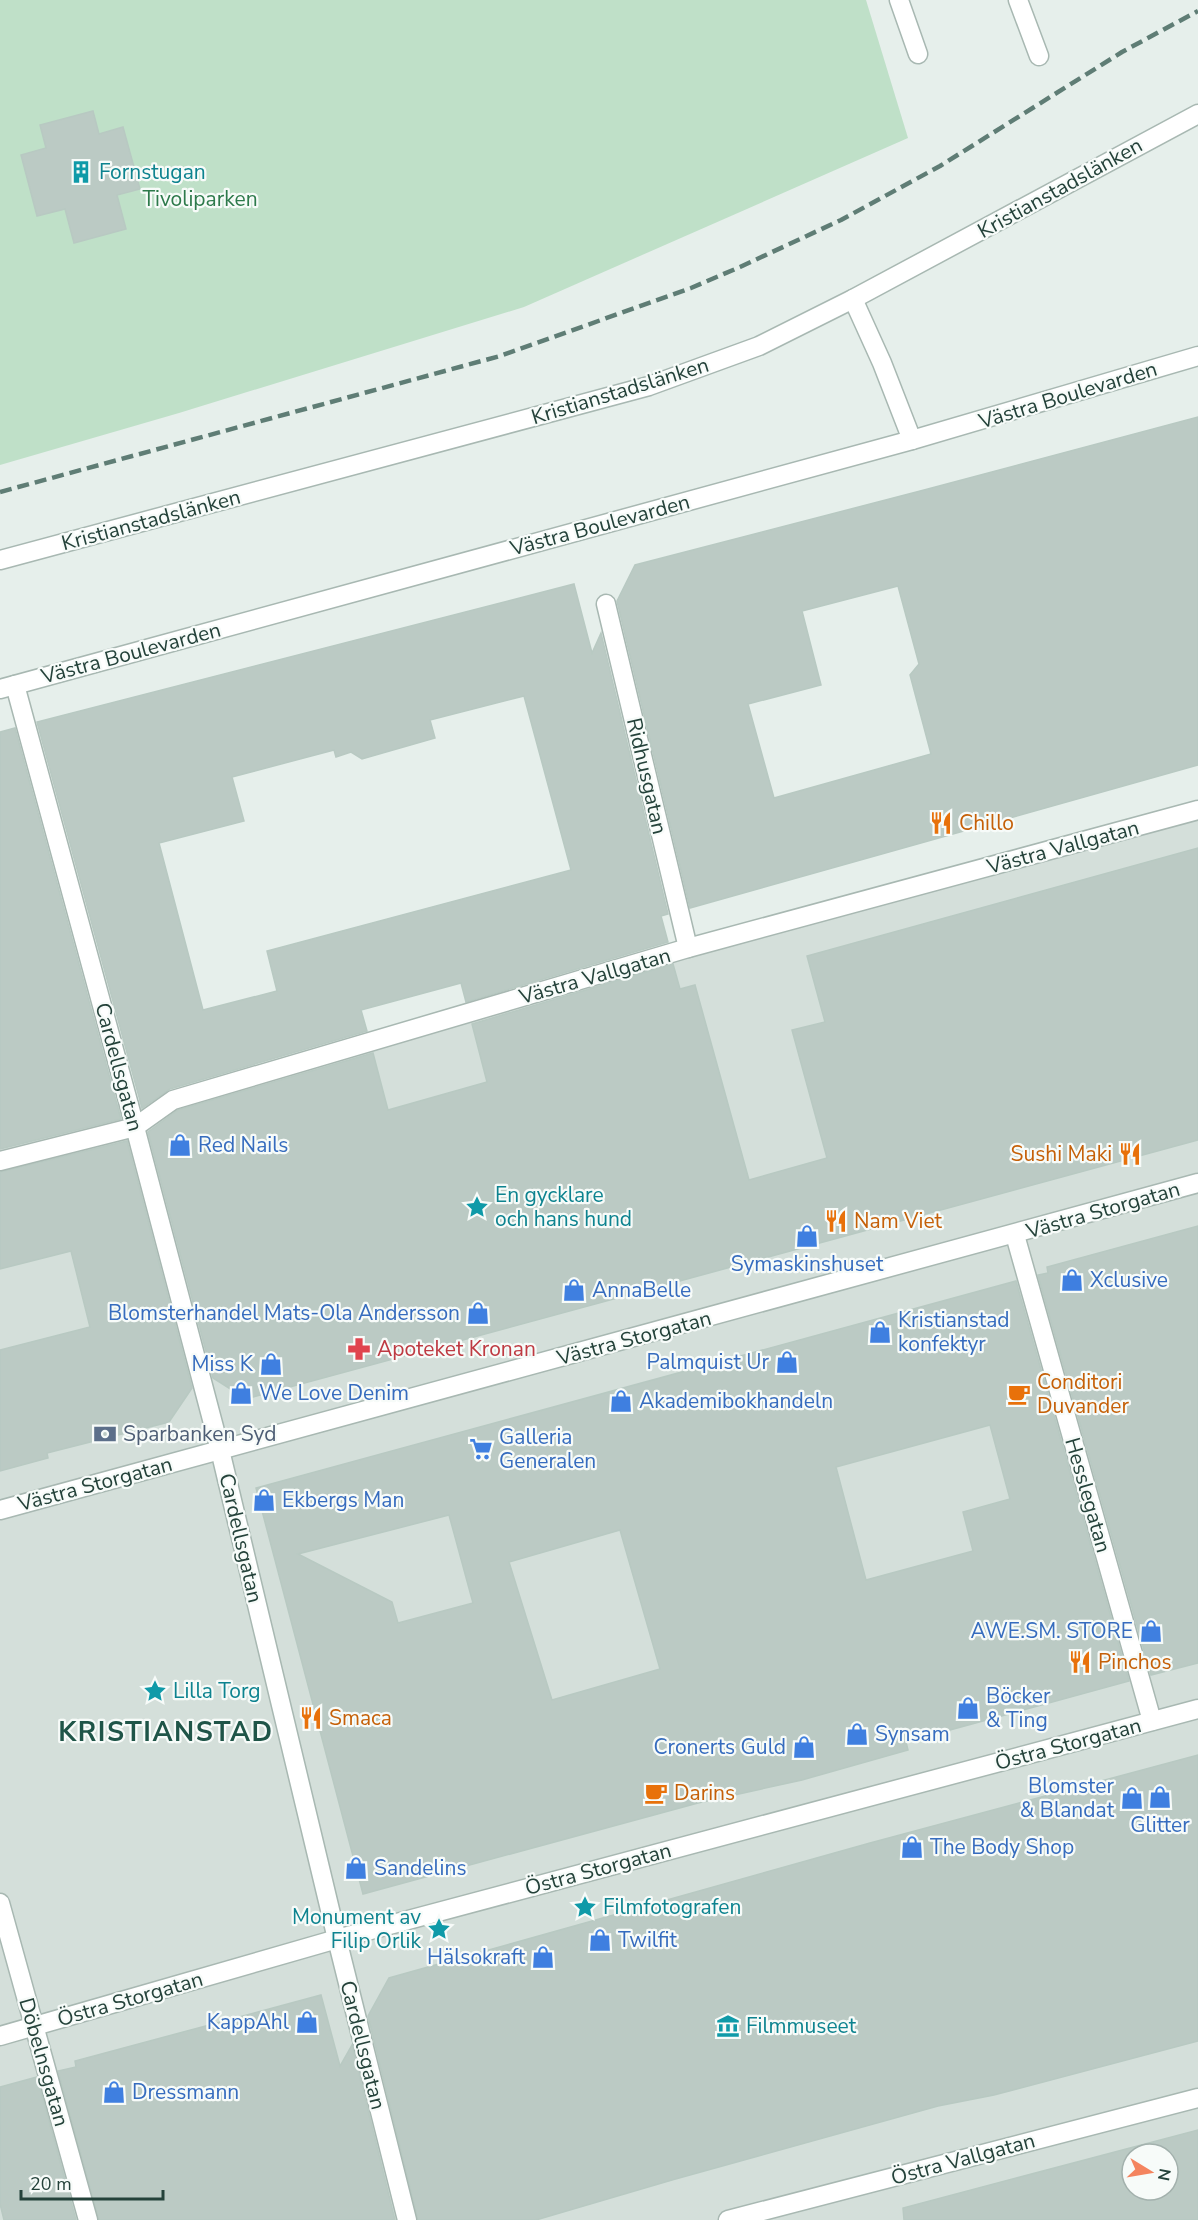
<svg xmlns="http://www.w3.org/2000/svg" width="1198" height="2220" viewBox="0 0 1198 2220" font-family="'Nunito Sans',sans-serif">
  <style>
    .built { fill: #d4dfda; fill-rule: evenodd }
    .green { fill: #bfe0c8 }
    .building { fill: #bbcac4; stroke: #b8c9c2; stroke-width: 1.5; fill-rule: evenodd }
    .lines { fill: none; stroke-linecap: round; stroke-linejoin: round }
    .service-casing { stroke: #a8b8b2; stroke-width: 21 }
    .pedestrian-casing { stroke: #a8b8b2; stroke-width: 21 }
    .minor-casing { stroke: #a8b8b2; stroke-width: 21 }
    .tertiary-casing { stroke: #a8b8b2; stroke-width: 21 }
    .service { stroke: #fff; stroke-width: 18 }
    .pedestrian { stroke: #fff; stroke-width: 18 }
    .minor { stroke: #fff; stroke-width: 18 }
    .tertiary { stroke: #fff; stroke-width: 18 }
    .rail { stroke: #5f7d75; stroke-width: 4.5; stroke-dasharray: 12 6; stroke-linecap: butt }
    .labels { text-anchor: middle; stroke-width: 4.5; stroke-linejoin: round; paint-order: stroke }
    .culture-label { font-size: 21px; fill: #0d838f; stroke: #f7fbf9; text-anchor: start }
    .street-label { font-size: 21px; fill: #24423a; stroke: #f7fbf9 }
    .park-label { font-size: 21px; fill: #2d7a4b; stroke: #f7fbf9 }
    .food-label { font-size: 21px; fill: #c56008; stroke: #f7fbf9; text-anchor: start }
    .shop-label { font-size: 21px; fill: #366cbe; stroke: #f7fbf9; text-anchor: start }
    .health-label { font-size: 21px; fill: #be3a42; stroke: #f7fbf9; text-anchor: start }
    .service-label { font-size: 21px; fill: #4e5e75; stroke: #f7fbf9; text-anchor: start }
    .district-label { font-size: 27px; font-weight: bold; letter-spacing: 1.5px; fill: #1f5548; stroke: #f7fbf9 }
  </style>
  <rect width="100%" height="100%" fill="#e6efeb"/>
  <path class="built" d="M1198,811V2220H0V1138ZM1132,2154H1168V2190H1132Z"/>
  <polygon class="green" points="0,0 866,0 908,138 524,307 179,413 0,465"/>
  <g class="building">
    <polygon points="93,111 99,134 123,127 140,189 117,195 126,229 74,243 65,209 37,216 21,155 46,148 40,125"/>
    <path d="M1198,417V765L690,908L617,601L635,565L924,490ZM898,586L919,664L910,675L931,754L774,798L748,704L821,685L802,611Z"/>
    <path d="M574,584L592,653L601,633L668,914L661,916L668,942L466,1002L461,983L361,1010L367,1031L170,1089L142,1108L37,722ZM524,696L571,870L267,951L277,991L203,1010L159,843L244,821L232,777L334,750L336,757L351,752L362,759L435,738L430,720Z"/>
    <polygon points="15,728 121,1119 0,1149 0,732"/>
    <polygon points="1198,848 1198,1140 246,1399 213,1378 148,1132 178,1110 373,1053 388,1110 487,1082 472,1024 673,964 680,989 695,985 749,1180 827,1158 792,1030 825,1022 807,956"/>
    <polygon points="127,1141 192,1388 169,1422 47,1453 48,1458 0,1471 0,1350 90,1327 71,1251 0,1269 0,1172"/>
    <polygon points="1198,1226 1198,1663 1151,1675 1038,1275 1048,1273 1047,1267"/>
    <path d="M1016,1281L1129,1681L906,1742L908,1750L802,1780L698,1803L363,1894L256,1488ZM990,1425L1010,1499L963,1512L973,1551L866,1580L836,1467ZM449,1515L473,1603L398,1623L392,1602L298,1554ZM620,1530L660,1669L552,1700L509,1562Z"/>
    <polygon points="1198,1755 1198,2041 994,2095 938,2106 672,2180 536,2220 418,2220 368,2016 389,1978 870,1843"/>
    <polygon points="321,1995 340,2066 352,2045 395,2220 99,2220 58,2071 76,2067 75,2061"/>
    <polygon points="37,2077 76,2220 4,2220 0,2204 0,2087"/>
    <path d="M1198,2130V2220H904L903,2208ZM1132,2154H1168V2190H1132Z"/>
  </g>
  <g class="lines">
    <g class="service-casing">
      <g id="service">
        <polyline points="899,0 918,54"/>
        <polyline points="1018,0 1039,56"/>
        <polyline points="853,299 882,363 912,440"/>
        <polyline points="0,560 649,386 759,346 853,299 1198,114"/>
      </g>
    </g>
    <g class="pedestrian-casing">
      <g id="pedestrian">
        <polyline points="15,685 135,1127 220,1450 337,1939 407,2220"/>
        <polyline points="1015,1235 1152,1721"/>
        <polyline points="0,1510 1198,1183"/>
        <polyline points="0,1903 88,2220"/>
        <polyline points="0,2036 337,1939 1198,1709"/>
      </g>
    </g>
    <g class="minor-casing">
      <g id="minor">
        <polyline points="606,604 688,948"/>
        <polyline points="0,1161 135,1127 173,1100 688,948 1198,810"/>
        <polyline points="728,2220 1198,2098"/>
      </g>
    </g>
    <g class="tertiary-casing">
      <polyline id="tertiary" points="0,689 912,440 1198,356"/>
    </g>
    <use href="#service" class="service"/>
    <use href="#pedestrian" class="pedestrian"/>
    <use href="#minor" class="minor"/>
    <use href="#tertiary" class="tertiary"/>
    <polyline class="rail" points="0,492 500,356 691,288 740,267 841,220 940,166 1122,52 1198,11"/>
  </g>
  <defs>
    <g id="building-bare" transform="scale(1.8)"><path d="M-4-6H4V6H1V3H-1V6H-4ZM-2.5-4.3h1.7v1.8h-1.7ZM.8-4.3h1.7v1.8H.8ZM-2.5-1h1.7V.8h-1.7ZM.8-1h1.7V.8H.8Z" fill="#0f9aa8" stroke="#f7fbf9" stroke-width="2.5" paint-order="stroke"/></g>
    <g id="restaurant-bare" transform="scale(1.8)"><path d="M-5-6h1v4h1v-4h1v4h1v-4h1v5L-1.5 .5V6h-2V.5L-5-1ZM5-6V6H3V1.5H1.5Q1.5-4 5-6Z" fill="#e8710a" stroke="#f7fbf9" stroke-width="2.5" paint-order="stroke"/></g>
    <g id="shop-bare" transform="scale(1.8)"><path d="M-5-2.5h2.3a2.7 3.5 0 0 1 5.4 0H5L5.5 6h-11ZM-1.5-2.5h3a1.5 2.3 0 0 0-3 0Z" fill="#3f7fe0" stroke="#f7fbf9" stroke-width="2.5" paint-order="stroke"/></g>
    <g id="sight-bare" transform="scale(1.8)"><path d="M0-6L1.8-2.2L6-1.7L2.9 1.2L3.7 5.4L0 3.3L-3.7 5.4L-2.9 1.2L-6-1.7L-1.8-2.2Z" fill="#0f9aa8" stroke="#f7fbf9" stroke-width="2.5" paint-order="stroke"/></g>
    <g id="pharmacy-bare" transform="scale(1.8)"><path d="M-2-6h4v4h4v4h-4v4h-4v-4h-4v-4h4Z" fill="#e0444e" stroke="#f7fbf9" stroke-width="2.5" paint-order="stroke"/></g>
    <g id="cafe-bare" transform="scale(1.8)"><path d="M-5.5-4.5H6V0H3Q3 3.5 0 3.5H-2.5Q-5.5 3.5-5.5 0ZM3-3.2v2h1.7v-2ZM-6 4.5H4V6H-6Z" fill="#e8710a" stroke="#f7fbf9" stroke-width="2.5" paint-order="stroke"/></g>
    <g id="bank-bare" transform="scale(1.8)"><path d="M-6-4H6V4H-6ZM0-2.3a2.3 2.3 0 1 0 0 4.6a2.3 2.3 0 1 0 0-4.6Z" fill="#5c6f8a" stroke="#f7fbf9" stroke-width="2.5" paint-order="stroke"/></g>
    <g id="supermarket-bare" transform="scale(1.8)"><path d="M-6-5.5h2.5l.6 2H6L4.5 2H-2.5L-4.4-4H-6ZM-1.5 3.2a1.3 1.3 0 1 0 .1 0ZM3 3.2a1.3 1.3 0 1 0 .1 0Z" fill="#3f7fe0" stroke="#f7fbf9" stroke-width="2.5" paint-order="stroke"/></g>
    <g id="museum-bare" transform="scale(1.8)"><path d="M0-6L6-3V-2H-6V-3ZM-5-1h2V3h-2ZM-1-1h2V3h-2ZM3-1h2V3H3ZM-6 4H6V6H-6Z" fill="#0f9aa8" stroke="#f7fbf9" stroke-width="2.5" paint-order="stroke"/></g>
  </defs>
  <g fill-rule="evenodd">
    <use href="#building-bare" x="81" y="172"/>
    <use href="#restaurant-bare" x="941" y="823"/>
    <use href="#shop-bare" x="180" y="1145"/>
    <use href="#restaurant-bare" x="1130" y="1154"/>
    <use href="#sight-bare" x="477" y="1207"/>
    <use href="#restaurant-bare" x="836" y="1221"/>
    <use href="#shop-bare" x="807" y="1236"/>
    <use href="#shop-bare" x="1072" y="1280"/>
    <use href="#shop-bare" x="574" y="1290"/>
    <use href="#shop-bare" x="478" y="1313"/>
    <use href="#shop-bare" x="880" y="1332"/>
    <use href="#pharmacy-bare" x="359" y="1349"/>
    <use href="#shop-bare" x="787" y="1362"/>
    <use href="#shop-bare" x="271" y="1364"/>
    <use href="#shop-bare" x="241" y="1393"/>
    <use href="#cafe-bare" x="1019" y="1394"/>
    <use href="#shop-bare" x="621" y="1401"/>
    <use href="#bank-bare" x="105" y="1434"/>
    <use href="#supermarket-bare" x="481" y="1449"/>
    <use href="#shop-bare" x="264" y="1500"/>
    <use href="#shop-bare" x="1151" y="1631"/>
    <use href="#restaurant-bare" x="1080" y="1662"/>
    <use href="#sight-bare" x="155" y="1691"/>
    <use href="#shop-bare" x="968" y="1708"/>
    <use href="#restaurant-bare" x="311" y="1718"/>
    <use href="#shop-bare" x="857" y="1734"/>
    <use href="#shop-bare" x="804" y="1747"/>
    <use href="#cafe-bare" x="656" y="1793"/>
    <use href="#shop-bare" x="1160" y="1797"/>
    <use href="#shop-bare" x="1132" y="1798"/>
    <use href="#shop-bare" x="912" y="1847"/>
    <use href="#shop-bare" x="356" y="1868"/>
    <use href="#sight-bare" x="585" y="1907"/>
    <use href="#sight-bare" x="439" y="1929"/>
    <use href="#shop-bare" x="600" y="1940"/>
    <use href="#shop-bare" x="543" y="1957"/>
    <use href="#shop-bare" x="307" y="2022"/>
    <use href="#museum-bare" x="728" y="2026"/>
    <use href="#shop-bare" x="114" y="2092"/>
  </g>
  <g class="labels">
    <g class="culture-label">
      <text x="99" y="179">Fornstugan</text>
      <text x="495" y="1202">En gycklare<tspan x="495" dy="24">och hans hund</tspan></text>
      <text x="173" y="1698">Lilla Torg</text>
      <text x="603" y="1914">Filmfotografen</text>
      <text x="421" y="1924" text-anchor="end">Monument av<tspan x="421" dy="24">Filip Orlik</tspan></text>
      <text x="746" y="2033">Filmmuseet</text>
    </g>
    <g class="street-label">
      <text transform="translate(1060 188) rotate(-29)" y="7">Kristianstadslänken</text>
      <text transform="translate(620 391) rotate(-17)" y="7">Kristianstadslänken</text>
      <text transform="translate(1068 395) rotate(-17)" y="7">Västra Boulevarden</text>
      <text transform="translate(151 520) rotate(-15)" y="7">Kristianstadslänken</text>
      <text transform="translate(600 525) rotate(-15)" y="7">Västra Boulevarden</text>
      <text transform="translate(131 653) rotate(-15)" y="7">Västra Boulevarden</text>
      <text transform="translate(647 776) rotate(77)" y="7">Ridhusgatan</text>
      <text transform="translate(1063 847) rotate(-15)" y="7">Västra Vallgatan</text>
      <text transform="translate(595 976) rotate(-16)" y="7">Västra Vallgatan</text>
      <text transform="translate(119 1067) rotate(75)" y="7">Cardellsgatan</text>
      <text transform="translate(1103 1210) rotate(-16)" y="7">Västra Storgatan</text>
      <text transform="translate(634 1338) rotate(-15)" y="7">Västra Storgatan</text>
      <text transform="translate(95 1484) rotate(-15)" y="7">Västra Storgatan</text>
      <text transform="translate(1088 1495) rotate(74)" y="7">Hesslegatan</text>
      <text transform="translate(241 1538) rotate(77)" y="7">Cardellsgatan</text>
      <text transform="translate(1068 1744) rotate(-15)" y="7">Östra Storgatan</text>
      <text transform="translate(598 1869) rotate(-15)" y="7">Östra Storgatan</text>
      <text transform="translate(130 1999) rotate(-16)" y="7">Östra Storgatan</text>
      <text transform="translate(363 2045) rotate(76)" y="7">Cardellsgatan</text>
      <text transform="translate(44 2062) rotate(74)" y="7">Döbelnsgatan</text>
      <text transform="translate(963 2159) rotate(-15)" y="7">Östra Vallgatan</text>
    </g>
    <g class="park-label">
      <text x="200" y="206">Tivoliparken</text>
    </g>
    <g class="food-label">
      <text x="959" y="830">Chillo</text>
      <text x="1112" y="1161" text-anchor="end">Sushi Maki</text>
      <text x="854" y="1228">Nam Viet</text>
      <text x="1037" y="1389">Conditori<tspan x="1037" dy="24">Duvander</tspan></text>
      <text x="1098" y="1669">Pinchos</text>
      <text x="329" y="1725">Smaca</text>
      <text x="674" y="1800">Darins</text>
    </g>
    <g class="shop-label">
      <text x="198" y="1152">Red Nails</text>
      <text x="807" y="1271" text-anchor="middle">Symaskinshuset</text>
      <text x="1090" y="1287">Xclusive</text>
      <text x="592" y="1297">AnnaBelle</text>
      <text x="460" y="1320" text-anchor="end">Blomsterhandel Mats-Ola Andersson</text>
      <text x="898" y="1327">Kristianstad<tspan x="898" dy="24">konfektyr</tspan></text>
      <text x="769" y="1369" text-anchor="end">Palmquist Ur</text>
      <text x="253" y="1371" text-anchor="end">Miss K</text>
      <text x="259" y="1400">We Love Denim</text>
      <text x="639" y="1408">Akademibokhandeln</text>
      <text x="499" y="1444">Galleria<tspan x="499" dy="24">Generalen</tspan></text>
      <text x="282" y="1507">Ekbergs Man</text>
      <text x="1133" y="1638" text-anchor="end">AWE.SM. STORE</text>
      <text x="986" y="1703">Böcker<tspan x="986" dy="24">&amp; Ting</tspan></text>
      <text x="875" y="1741">Synsam</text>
      <text x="786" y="1754" text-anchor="end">Cronerts Guld</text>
      <text x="1114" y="1793" text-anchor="end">Blomster<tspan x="1114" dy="24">&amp; Blandat</tspan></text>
      <text x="1160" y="1832" text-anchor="middle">Glitter</text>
      <text x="930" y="1854">The Body Shop</text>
      <text x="374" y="1875">Sandelins</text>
      <text x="618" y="1947">Twilfit</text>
      <text x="525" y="1964" text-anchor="end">Hälsokraft</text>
      <text x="289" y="2029" text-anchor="end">KappAhl</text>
      <text x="132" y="2099">Dressmann</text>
    </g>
    <g class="health-label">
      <text x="377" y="1356">Apoteket Kronan</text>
    </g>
    <g class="service-label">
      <text x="123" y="1441">Sparbanken Syd</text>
    </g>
    <g class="district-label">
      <text x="166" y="1741">KRISTIANSTAD</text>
    </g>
  </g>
  <g transform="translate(1150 2172) rotate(101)"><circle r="28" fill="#f7fbf9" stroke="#a3b1ad" stroke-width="1.5"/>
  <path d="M0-4.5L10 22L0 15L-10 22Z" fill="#f4845f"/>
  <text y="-9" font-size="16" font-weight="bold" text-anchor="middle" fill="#24423a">N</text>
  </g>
  <path d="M21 2190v9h142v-9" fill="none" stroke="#24423a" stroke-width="3"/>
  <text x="30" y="2190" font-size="18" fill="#24423a" stroke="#f7fbf9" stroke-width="4.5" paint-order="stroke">20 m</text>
</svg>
